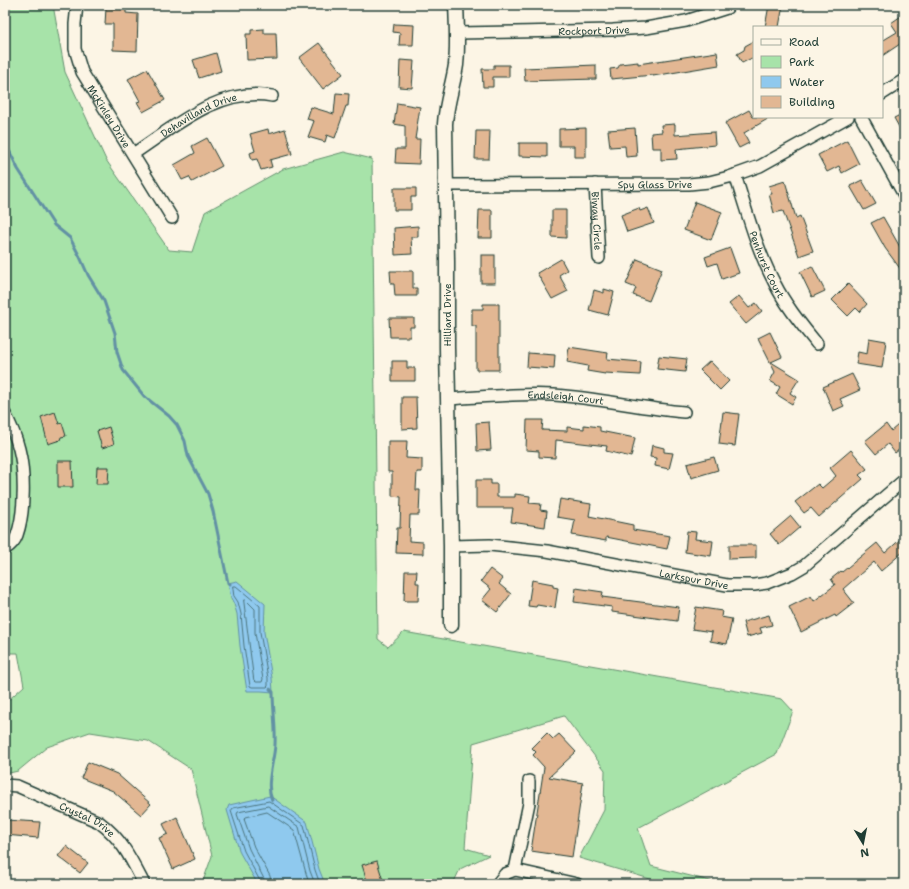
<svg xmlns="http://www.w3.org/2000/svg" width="909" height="889" viewBox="0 0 909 889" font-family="'Shantell Sans',sans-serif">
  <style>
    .green { fill: #a7e3a9; stroke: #63906e }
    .water { fill: #8fc9ee; stroke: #6291a4 }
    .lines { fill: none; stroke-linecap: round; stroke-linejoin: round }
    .shore { stroke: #4c757e; stroke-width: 1 }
    .stream { stroke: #6291a4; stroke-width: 3 }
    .building { fill: #e2b793; stroke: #1f3d34 }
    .minor-casing { stroke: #1f3d34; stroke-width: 14 }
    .tertiary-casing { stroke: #1f3d34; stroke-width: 17 }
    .minor { stroke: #fcf5e5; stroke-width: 11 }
    .tertiary { stroke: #fcf5e5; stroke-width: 14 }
    .labels { text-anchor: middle; stroke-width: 3; stroke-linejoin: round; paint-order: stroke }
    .street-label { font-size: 10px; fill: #1f3d34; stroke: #fcf5e5 }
  </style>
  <rect width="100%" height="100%" fill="#fcf5e5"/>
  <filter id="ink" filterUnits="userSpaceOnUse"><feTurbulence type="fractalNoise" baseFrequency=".025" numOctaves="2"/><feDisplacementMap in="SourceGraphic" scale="8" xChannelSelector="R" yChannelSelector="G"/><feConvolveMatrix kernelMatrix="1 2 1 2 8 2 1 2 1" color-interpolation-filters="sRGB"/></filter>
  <g filter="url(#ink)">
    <polygon class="green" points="5,5 53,5 65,72 106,160 169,250 192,252 205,212 283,169 344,152 372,159 378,639 388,647 404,632 782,699 793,711 777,754 638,828 651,866 722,884 656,884 657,881 579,858 604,810 605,770 564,716 473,743 465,848 489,855 460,869 453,884 202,884 212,856 191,769 148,741 90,732 47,747 18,771 5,774 5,703 24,686 18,653 5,653"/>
    <g class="water">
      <polygon points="237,581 265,604 264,632 272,678 273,692 261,691 247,691 240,646 237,614 234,604 231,598 228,583"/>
      <polygon points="270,796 307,822 319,869 325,884 257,883 240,853 227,810 229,805"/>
    </g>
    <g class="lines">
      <g class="shore">
        <polygon points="233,586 236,586 260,606 260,632 268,678 268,686 267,687 252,687 250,686 244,646 241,614 238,602 234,596"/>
        <polygon points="244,600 246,600 255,609 255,633 263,679 262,682 256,682 254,680"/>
        <polyline points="260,884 260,881 244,851 231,811 233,808 269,801 304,825 315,870 320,884"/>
        <polyline points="265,884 264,879 249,849 237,814 238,812 268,806 299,827 310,871 315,884"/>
        <polyline points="271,884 270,876 254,847 244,819 246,817 267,812 294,830 309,884"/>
      </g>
      <g class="stream">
        <polyline points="5,142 18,169 54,225 70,238 80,257 88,275 104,301 115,333 117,352 123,370 144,396 169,416 177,425 185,441 188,456 208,494 213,511 228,583 230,584"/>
        <path d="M270,689L273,692C273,709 276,728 275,745C274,762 265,784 272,800"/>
      </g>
    </g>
    <g class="building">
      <polygon points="769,5 783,5 779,27 765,27"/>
      <polygon points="106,8 126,9 126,13 138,14 137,51 113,50 113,24 105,24"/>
      <polygon points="904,14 904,44 903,42 882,56 882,41 897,32 891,23"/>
      <polygon points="394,24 414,25 413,45 399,45 400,33 393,32"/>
      <polygon points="264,29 264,33 276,33 277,59 247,60 246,34 251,34 251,30"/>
      <polygon points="754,41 754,57 742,63 737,54 744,50 745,46"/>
      <polygon points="319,43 343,74 323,89 299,58"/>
      <polygon points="717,52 719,65 653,76 653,75 611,79 610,69 618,68 620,64 638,62 638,64"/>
      <polygon points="216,53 221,71 199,78 193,60"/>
      <polygon points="400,60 414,61 412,88 399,87"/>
      <polygon points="494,65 509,65 509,77 493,77 493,87 483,87 482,69 494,69"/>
      <polygon points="596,65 596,79 525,81 524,68"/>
      <polygon points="147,69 165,100 143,112 137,102 140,101 128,79"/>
      <polygon points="336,93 349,94 348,106 346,106 335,138 327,135 325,142 308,137 314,121 307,119 311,107 334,114"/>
      <polygon points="397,103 420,107 415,139 420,139 419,164 395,163 396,149 405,149 405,126 394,124"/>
      <polygon points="749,110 753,117 771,117 744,133 749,143 739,148 725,123"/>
      <polygon points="904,113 904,136 894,118"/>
      <polygon points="675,124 675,135 714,132 715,145 676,149 677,159 661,160 661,148 652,148 651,133 662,132 661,125"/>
      <polygon points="586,128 586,157 574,157 574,146 559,146 559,129"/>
      <polygon points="635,128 637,156 626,157 625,146 610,147 608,130"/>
      <polygon points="268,129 269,134 285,129 292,154 270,160 272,167 261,170 257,159 252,160 250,153 255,151 250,134"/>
      <polygon points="476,131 490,131 489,159 475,159"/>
      <polygon points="207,138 222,166 192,182 189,177 182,180 174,165 195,153 192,146"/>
      <polygon points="847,140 859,164 842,173 839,166 827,172 818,155"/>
      <polygon points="519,143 547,143 547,157 519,156"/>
      <polygon points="862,180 876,204 864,210 850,186"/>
      <polygon points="785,181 796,218 800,216 813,251 799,256 783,211 774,213 769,194 772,194 769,186"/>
      <polygon points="394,188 416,188 416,197 411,197 411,210 394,210"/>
      <polygon points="695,202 722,212 711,240 684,230"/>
      <polygon points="639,208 640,211 648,208 654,223 627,232 621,215"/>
      <polygon points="479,210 492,210 492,238 478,238"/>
      <polygon points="552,210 566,210 566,238 552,237"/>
      <polygon points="883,217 900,247 901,246 904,250 904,274 885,248 871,223"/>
      <polygon points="418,226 418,237 411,237 412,254 395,255 394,228"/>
      <polygon points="730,248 739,273 722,279 717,263 708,266 705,257"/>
      <rect x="481" y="255" width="14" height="28"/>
      <polygon points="561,259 567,270 559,275 568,291 552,299 537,273"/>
      <polygon points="637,259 662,269 649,301 633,295 636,288 626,284"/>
      <polygon points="812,266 825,291 812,297 800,272"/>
      <polygon points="390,271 413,271 413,288 417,288 417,296 395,296 394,284 391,284"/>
      <polygon points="848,284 867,304 860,312 856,308 848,316 832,300"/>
      <polygon points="604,289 614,292 608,315 589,310 594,290 604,293"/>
      <polygon points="739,296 749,308 756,303 762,311 746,324 729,304"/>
      <polygon points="483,304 499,304 499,370 476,370 476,326 472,326 472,309 483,309"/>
      <polygon points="389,318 414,318 414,327 410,327 410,337 390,337"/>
      <polygon points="770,332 782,357 771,362 799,379 790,393 796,397 792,404 776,394 780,387 770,381 775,372 758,338"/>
      <polygon points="869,338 886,341 882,368 856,364 858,352 867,354"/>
      <polygon points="569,347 608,353 607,359 641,362 640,375 605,373 605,374 587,371 588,366 567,362"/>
      <polygon points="528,353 555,355 554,369 527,367"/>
      <polygon points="659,356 687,359 685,372 657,369"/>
      <polygon points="392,361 407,361 407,368 415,368 415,381 392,381"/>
      <polygon points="710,361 729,381 720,390 700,370"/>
      <polygon points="852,374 860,390 840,399 844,406 833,411 823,387"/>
      <polygon points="402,397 416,397 417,428 402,429"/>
      <polygon points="55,412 59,424 62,423 66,436 61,437 60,440 48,444 41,417"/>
      <polygon points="723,412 739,414 735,446 719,444"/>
      <polygon points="527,420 543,420 542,430 567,431 567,427 584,429 584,425 600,427 600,431 635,438 631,457 606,451 607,446 556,440 555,458 539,457 539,451 526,450"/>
      <polygon points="904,420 904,446 895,453 888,444 876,454 865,441 886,424 891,431"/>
      <polygon points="489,422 491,450 477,451 476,423"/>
      <polygon points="109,427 114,444 102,448 97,431"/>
      <polygon points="388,441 407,441 406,458 422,459 422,472 417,472 416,490 420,490 419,515 410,515 409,541 423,542 423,554 396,553 397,528 400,528 401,497 392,496 392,472 388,472"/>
      <polygon points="652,445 664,448 664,452 673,453 669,469 655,466 656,458 650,457"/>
      <polygon points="851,450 867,469 859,475 863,479 819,517 811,508 804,513 795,502 818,484 822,488 836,476 830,468"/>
      <polygon points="714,457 718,470 691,478 687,464"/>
      <polygon points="58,461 72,461 73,487 58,487"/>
      <polygon points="97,467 109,467 108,484 96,484"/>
      <polygon points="476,480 491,480 491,484 497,484 497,497 515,497 515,494 530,496 529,503 541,504 540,510 547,511 545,527 511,522 513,508 476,508"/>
      <polygon points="560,499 591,504 589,516 633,525 633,530 670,536 667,549 606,537 606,541 572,535 575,520 557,517"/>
      <polygon points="791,516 800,527 779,545 770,534"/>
      <polygon points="687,531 696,532 695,539 713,541 711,556 685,552"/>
      <polygon points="904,536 904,551 881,571 874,562 843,589 854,603 836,617 835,615 801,632 789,607 811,596 814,601 835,585 831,579 841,571 842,572 877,543 885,553"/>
      <polygon points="729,545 756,545 756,558 729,559"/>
      <polygon points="490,569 503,579 499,584 511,594 497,612 482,600 491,589 481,581"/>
      <polygon points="405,571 417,571 416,583 419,583 418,601 404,601"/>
      <polygon points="532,580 553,584 553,587 558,588 555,608 537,605 536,607 528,606"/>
      <polygon points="576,588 603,592 602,597 679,607 677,621 612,612 612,607 574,602"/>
      <polygon points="696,607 722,611 721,617 732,619 727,644 710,641 712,632 692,629"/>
      <polygon points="769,615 772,625 760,628 762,633 747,637 743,622"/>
      <polygon points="547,733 553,739 559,734 576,752 549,777 583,783 572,857 531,851 544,767 533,755 536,752 532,748"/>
      <polygon points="88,762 117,774 151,804 141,815 113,791 81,778"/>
      <polygon points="177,817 195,859 173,869 159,838 168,834 163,824"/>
      <polygon points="5,820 40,822 38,838 5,835"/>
      <polygon points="66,846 88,863 80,873 58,856"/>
      <polygon points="377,861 384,884 368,884 362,865"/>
    </g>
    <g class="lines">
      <g class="minor-casing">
        <g id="minor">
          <path id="s1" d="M77,5L75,24V49L82,72L172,218"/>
          <path id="s2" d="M458,33L613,30L646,28L686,21L727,8"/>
          <polyline points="882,94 904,80"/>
          <polyline points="861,117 904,195"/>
          <path id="s3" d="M133,154C174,127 220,86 272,96"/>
          <path id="s4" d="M735,175C747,212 757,250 775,284C786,306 802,325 817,344"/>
          <path id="s5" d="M595,184L599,258"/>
          <path id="s6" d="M446,185L689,184L709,182L729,177L760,166L848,117"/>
          <path id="s7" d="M448,399C483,397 519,393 554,395C598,398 640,408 684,412"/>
          <path d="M5,414C11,425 16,437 19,449C25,472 25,512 17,535C15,541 10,546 5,549"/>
          <path id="s8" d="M451,546L490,545L547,551L727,585H754L767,583L792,573L804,566L904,480"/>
          <path id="s9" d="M5,785L17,786L99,822C122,839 131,859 144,884"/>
          <polyline points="515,870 577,884"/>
          <polyline points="497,884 505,874 515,870 529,803 529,781"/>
        </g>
      </g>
      <g class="tertiary-casing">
        <path id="tertiary" d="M451,625V546L447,348V262L445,124C446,104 453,85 456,65C458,45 457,25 456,5"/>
      </g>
      <use href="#minor" class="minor"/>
      <use href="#tertiary" class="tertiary"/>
    </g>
  </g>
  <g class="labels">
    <g class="street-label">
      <text dy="4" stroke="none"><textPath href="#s2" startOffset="136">Rockport Drive</textPath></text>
      <text dy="4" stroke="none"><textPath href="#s1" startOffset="120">McKinley Drive</textPath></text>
      <text dy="4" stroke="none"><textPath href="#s3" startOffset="77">Dehavilland Drive</textPath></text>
      <text dy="4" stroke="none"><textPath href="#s6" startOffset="209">Spy Glass Drive</textPath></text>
      <text dy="4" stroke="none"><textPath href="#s5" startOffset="37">Biway Circle</textPath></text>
      <text dy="4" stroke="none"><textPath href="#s4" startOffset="95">Penhurst Court</textPath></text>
      <text transform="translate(447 315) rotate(-90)" y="4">Hilliard Drive</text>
      <text dy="4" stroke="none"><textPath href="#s7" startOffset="118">Endsleigh Court</textPath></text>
      <text dy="4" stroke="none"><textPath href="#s8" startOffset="246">Larkspur Drive</textPath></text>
      <text dy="4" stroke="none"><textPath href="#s9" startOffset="90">Crystal Drive</textPath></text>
    </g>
  </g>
  <rect width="909" height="889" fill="none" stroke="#fcf5e5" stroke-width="20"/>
  <rect x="10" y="10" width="889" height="869" fill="none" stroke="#1f3d34" stroke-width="1.5" filter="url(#ink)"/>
  <rect x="753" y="26" width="130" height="92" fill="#fcf5e5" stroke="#a4ab9e"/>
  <rect x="761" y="39" width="20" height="6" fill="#fcf5e5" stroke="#a4ab9e"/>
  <text x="789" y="46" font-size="12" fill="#1f3d34">Road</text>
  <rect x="761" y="56" width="20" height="12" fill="#a7e3a9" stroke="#a4ab9e"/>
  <text x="789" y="66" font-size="12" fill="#1f3d34">Park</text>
  <rect x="761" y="76" width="20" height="12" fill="#8fc9ee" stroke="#a4ab9e"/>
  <text x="789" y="86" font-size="12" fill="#1f3d34">Water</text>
  <rect x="761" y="96" width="20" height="12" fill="#e2b793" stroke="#a4ab9e"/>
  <text x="789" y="106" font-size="12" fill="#1f3d34">Building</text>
  <g transform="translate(863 843) rotate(170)" stroke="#fcf5e5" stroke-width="3" paint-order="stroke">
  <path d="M0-3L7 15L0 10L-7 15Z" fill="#1f3d34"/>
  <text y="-6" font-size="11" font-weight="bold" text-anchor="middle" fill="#1f3d34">N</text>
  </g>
</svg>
